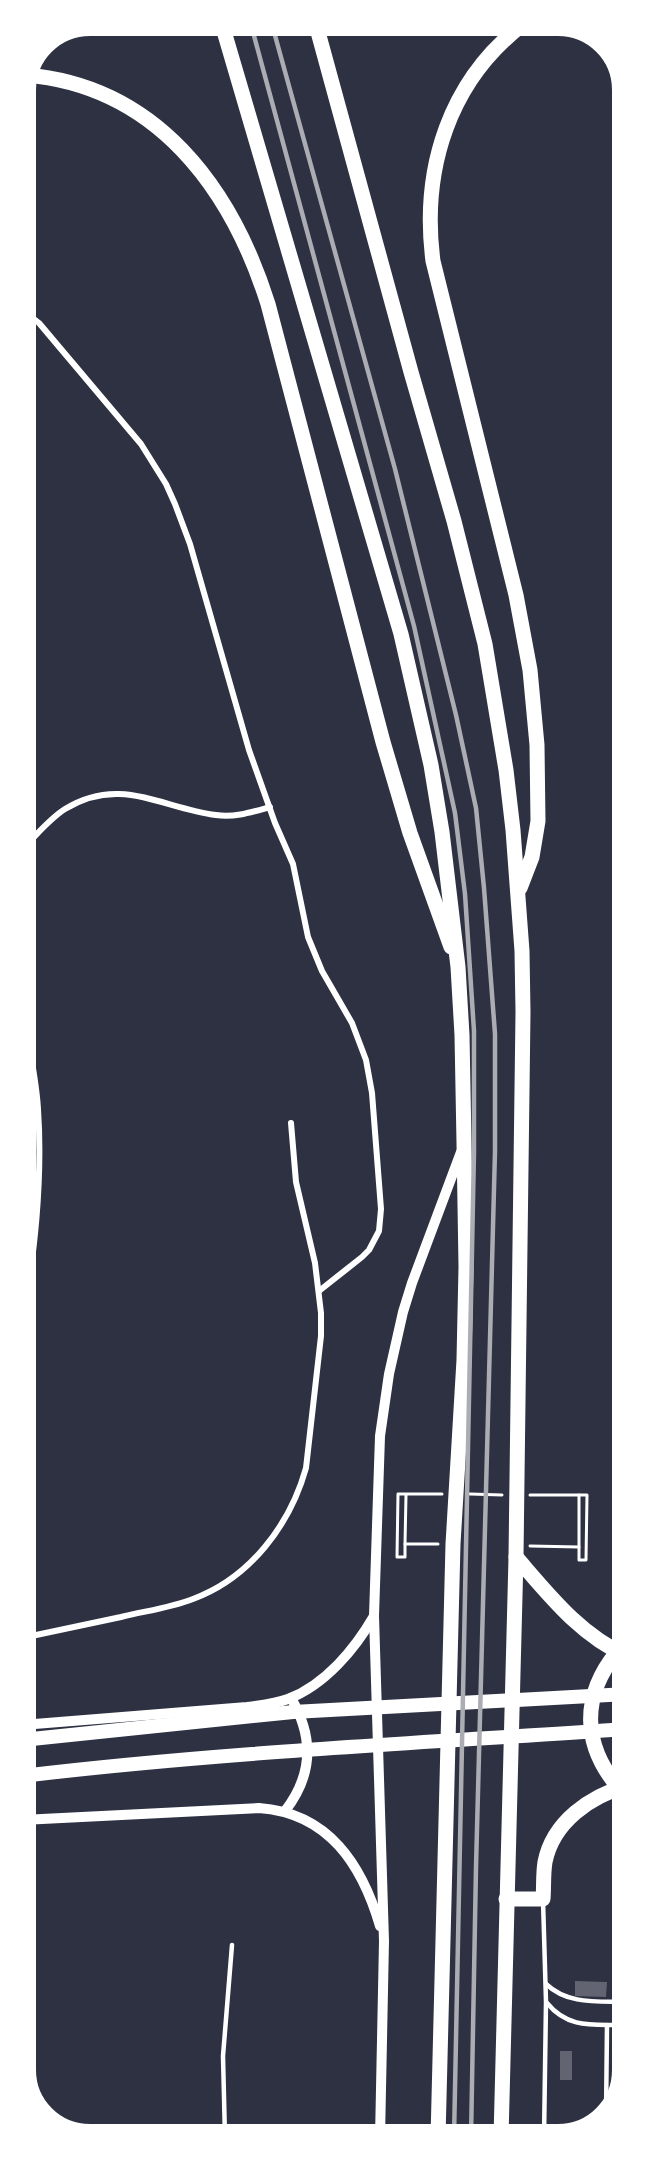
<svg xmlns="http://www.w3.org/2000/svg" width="648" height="2160" viewBox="0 0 648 2160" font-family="'Sofia Sans Condensed',sans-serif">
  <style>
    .building { fill: #626471 }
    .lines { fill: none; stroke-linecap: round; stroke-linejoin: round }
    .path { stroke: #fff; stroke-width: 3 }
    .service { stroke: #fff; stroke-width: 4.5 }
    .minor { stroke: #fff; stroke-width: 6 }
    .tertiary { stroke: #fff; stroke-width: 10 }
    .primary { stroke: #fff; stroke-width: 14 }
    .trunk { stroke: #fff; stroke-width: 15 }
    .rail { stroke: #abadb3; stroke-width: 4.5 }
    .rim { fill: none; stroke: #fff; stroke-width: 8 }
  </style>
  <rect width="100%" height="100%" fill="#2d3142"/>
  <g class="building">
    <polygon points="575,1981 607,1982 606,1997 575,1996"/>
    <rect x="621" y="1983" width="6" height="13"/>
    <rect x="560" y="2051" width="12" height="29"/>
  </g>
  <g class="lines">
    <g class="path">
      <polyline points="470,1494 502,1495"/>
      <polyline points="405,1544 406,1495"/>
      <polyline points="438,1544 405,1544 405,1557 397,1557 398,1494 442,1494"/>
      <polyline points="530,1546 579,1547 579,1560 586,1560 587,1495 530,1495"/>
      <polyline points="579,1547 579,1495"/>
    </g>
    <g class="service">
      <polyline points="543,1900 546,2002 544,2138"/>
      <path d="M546,1984C568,2005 598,2001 627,2002"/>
      <path d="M547,2003C569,2030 595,2024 627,2025"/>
      <polyline points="606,2117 607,2025"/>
      <polyline points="225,2138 223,2056 232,1945"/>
    </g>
    <g class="minor">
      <polyline points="21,309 39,323 141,444 166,484 175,504 190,544 249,750 275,823 293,864 308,937 322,971 352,1023 366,1060 372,1093 381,1209 379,1231 369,1250 362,1257 319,1291"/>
      <path d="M22,849C36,836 49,819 65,809C120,775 161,808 216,815C234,818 252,812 270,807"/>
      <path d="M22,1009C28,1042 36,1075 38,1109C43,1182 34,1256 22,1328"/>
      <path d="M22,1638C55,1631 88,1624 121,1617C145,1611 170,1608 193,1599C250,1578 290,1525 306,1468L321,1336V1313L315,1263L296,1182L291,1123"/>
    </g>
    <g class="tertiary">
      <path d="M22,1725L247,1707C261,1705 275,1704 288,1699C325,1685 355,1649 374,1616"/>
      <path d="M285,1811C313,1775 314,1737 291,1698"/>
      <path d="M22,1820L259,1808C329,1813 362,1865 380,1926"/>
      <polyline points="380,2138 384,1941 374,1616 380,1436 389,1374 403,1312 412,1283 461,1152"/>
    </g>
    <g class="primary">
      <polyline points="22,1740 293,1712 627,1694"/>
      <path d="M22,1776C223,1752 425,1743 627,1729"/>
    </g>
    <g class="trunk">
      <polyline points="221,21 401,634 431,765 442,832 458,967 462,1035 464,1143 466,1267 464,1360 453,1544 438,2138"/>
      <polyline points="315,21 411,372 454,521 485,644 506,770 513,830 522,951 523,1012 516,1557 501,2138"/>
      <path d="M26,75C156,86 231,187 268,304L383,742L410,833L451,947"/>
      <path d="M520,888L532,857L538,821L537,745L530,670L516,595L433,261C421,169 449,79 526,22"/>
      <path d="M516,1557C549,1595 580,1635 627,1656"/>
      <path d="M617,1652C581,1696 582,1745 619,1788"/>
      <path d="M506,1899H543C544,1887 543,1874 545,1862C553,1822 590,1796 627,1786"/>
    </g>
    <g class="rail">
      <polyline points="250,21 414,626 455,813 465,894 474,1031 474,1152 454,2138"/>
      <polyline points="271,21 395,469 456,715 476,808 484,888 495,1034 495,1151 476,1867 471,2138"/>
    </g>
  </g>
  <path d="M0 0H648V2160H0ZM90 32H558A58 58 0 0 1 616 90V2070A58 58 0 0 1 558 2128H90A58 58 0 0 1 32 2070V90A58 58 0 0 1 90 32Z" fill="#fff" fill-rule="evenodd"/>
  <path class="rim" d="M90 32H558A58 58 0 0 1 616 90V2070A58 58 0 0 1 558 2128H90A58 58 0 0 1 32 2070V90A58 58 0 0 1 90 32Z"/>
</svg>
